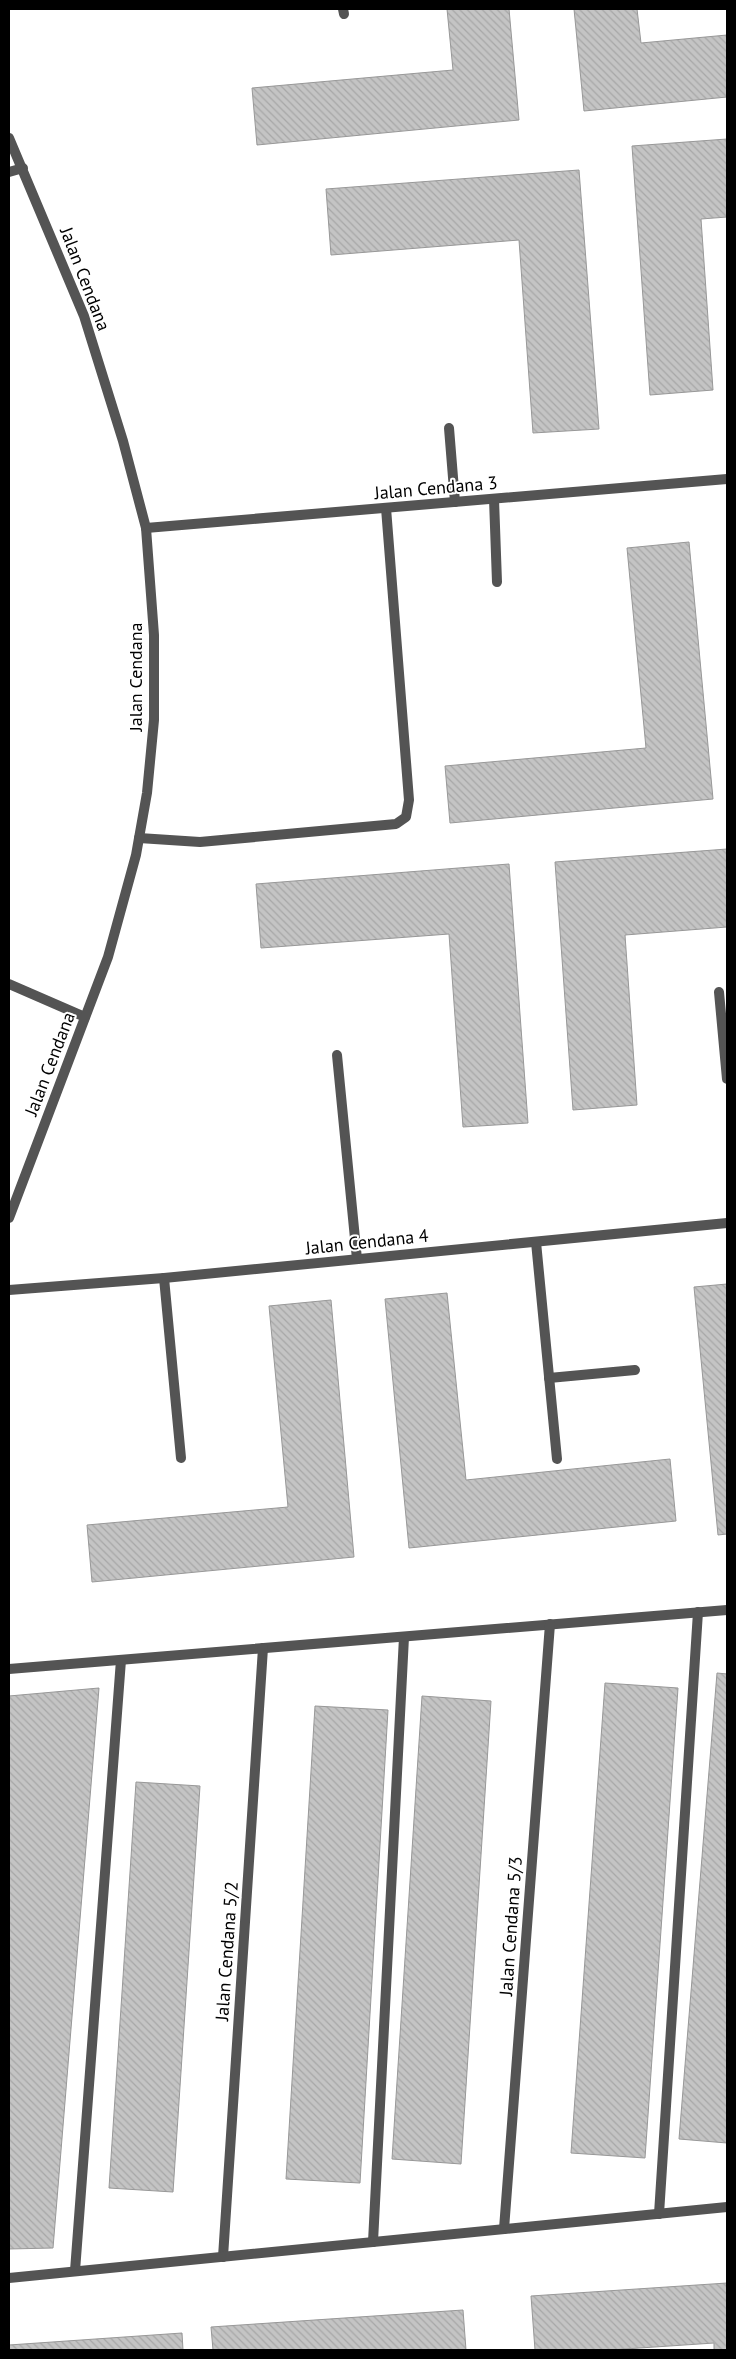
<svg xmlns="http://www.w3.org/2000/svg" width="736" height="2359" viewBox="0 0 736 2359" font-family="'PT Sans',sans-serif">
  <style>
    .building { fill: url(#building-back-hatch); stroke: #989898 }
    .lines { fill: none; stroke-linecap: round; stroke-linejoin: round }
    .service { stroke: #545454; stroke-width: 10 }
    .minor { stroke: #545454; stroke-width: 10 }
    .tertiary { stroke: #545454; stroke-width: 10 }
    .labels { text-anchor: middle; stroke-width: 4; stroke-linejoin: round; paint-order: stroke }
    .street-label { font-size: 18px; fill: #000; stroke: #fff }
  </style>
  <defs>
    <pattern id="building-back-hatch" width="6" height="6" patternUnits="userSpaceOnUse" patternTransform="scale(1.25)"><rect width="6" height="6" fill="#c4c4c4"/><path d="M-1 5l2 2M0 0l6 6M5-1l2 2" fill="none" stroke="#a7a7a7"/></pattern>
  </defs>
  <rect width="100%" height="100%" fill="#fff"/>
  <g class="building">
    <polygon points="447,9 509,9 519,120 257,145 252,88 453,70"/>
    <polygon points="574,9 637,9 641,43 727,35 727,97 584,111"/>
    <polygon points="727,139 727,217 701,219 713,390 650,395 632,146"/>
    <polygon points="579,170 599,429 533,433 519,240 331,255 326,189"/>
    <polygon points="689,542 713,799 450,823 445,766 646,748 627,548"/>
    <polygon points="727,849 727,927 625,935 637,1105 573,1110 555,862"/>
    <polygon points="509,864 528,1123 463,1127 449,934 261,948 256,884"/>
    <polygon points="727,1284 727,1534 718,1535 694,1287"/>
    <polygon points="447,1293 466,1480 670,1459 676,1521 409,1548 385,1299"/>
    <polygon points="331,1300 354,1557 92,1582 87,1525 288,1507 269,1306"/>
    <polygon points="717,1673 727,1674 727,2143 679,2139"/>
    <polygon points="605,1683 678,1688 645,2158 571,2153"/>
    <polygon points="99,1688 53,2248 9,2249 9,1696"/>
    <polygon points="422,1696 491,1701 461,2164 392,2159"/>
    <polygon points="315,1706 388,1710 360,2183 286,2179"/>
    <polygon points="136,1782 200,1786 173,2192 109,2188"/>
    <polygon points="727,2283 727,2350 714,2350 714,2343 610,2350 535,2350 531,2296"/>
    <polygon points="463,2310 466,2350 213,2350 211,2327"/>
    <polygon points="182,2333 183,2350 9,2350 9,2345"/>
  </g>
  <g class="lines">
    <g class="service">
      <polyline points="343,9 344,14"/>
      <polyline points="449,428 455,502"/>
      <polyline points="494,499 497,582"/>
      <polyline points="139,838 200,842 396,824 406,817 409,800 386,508"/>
      <polyline points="9,984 85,1017"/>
      <polyline points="719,992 727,1079"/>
      <polyline points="337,1055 357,1259"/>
      <polyline points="536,1242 557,1459"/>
      <polyline points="164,1278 181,1458"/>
      <polyline points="549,1378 635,1370"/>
      <polyline points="659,2214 698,1612"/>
      <polyline points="373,2242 404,1637"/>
      <polyline points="75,2271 121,1660"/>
    </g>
    <g class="minor">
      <polyline points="9,172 23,168"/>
      <polyline points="146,528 727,479"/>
      <polyline points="9,1290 164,1278 727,1223"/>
      <polyline points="9,1669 727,1610"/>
      <polyline points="504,2229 550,1624"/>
      <polyline points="223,2257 263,1648"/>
      <polyline points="9,2278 727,2207"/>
    </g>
    <polyline class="tertiary" points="9,138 84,316 123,441 146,528 154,635 154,720 147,793 136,855 108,957 9,1218"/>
  </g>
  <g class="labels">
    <g class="street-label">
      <text transform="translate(85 279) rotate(69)" y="6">Jalan Cendana</text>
      <text transform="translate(436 488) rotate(-5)" y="6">Jalan Cendana 3</text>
      <text transform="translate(136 677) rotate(-90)" y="6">Jalan Cendana</text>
      <text transform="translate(50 1064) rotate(-69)" y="6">Jalan Cendana</text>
      <text transform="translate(367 1242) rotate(-6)" y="6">Jalan Cendana 4</text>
      <text transform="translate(511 1926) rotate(-86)" y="6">Jalan Cendana 5/3</text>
      <text transform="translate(227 1951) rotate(-86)" y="6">Jalan Cendana 5/2</text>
    </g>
  </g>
  <rect width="736" height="2359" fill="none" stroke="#000000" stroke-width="20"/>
</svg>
